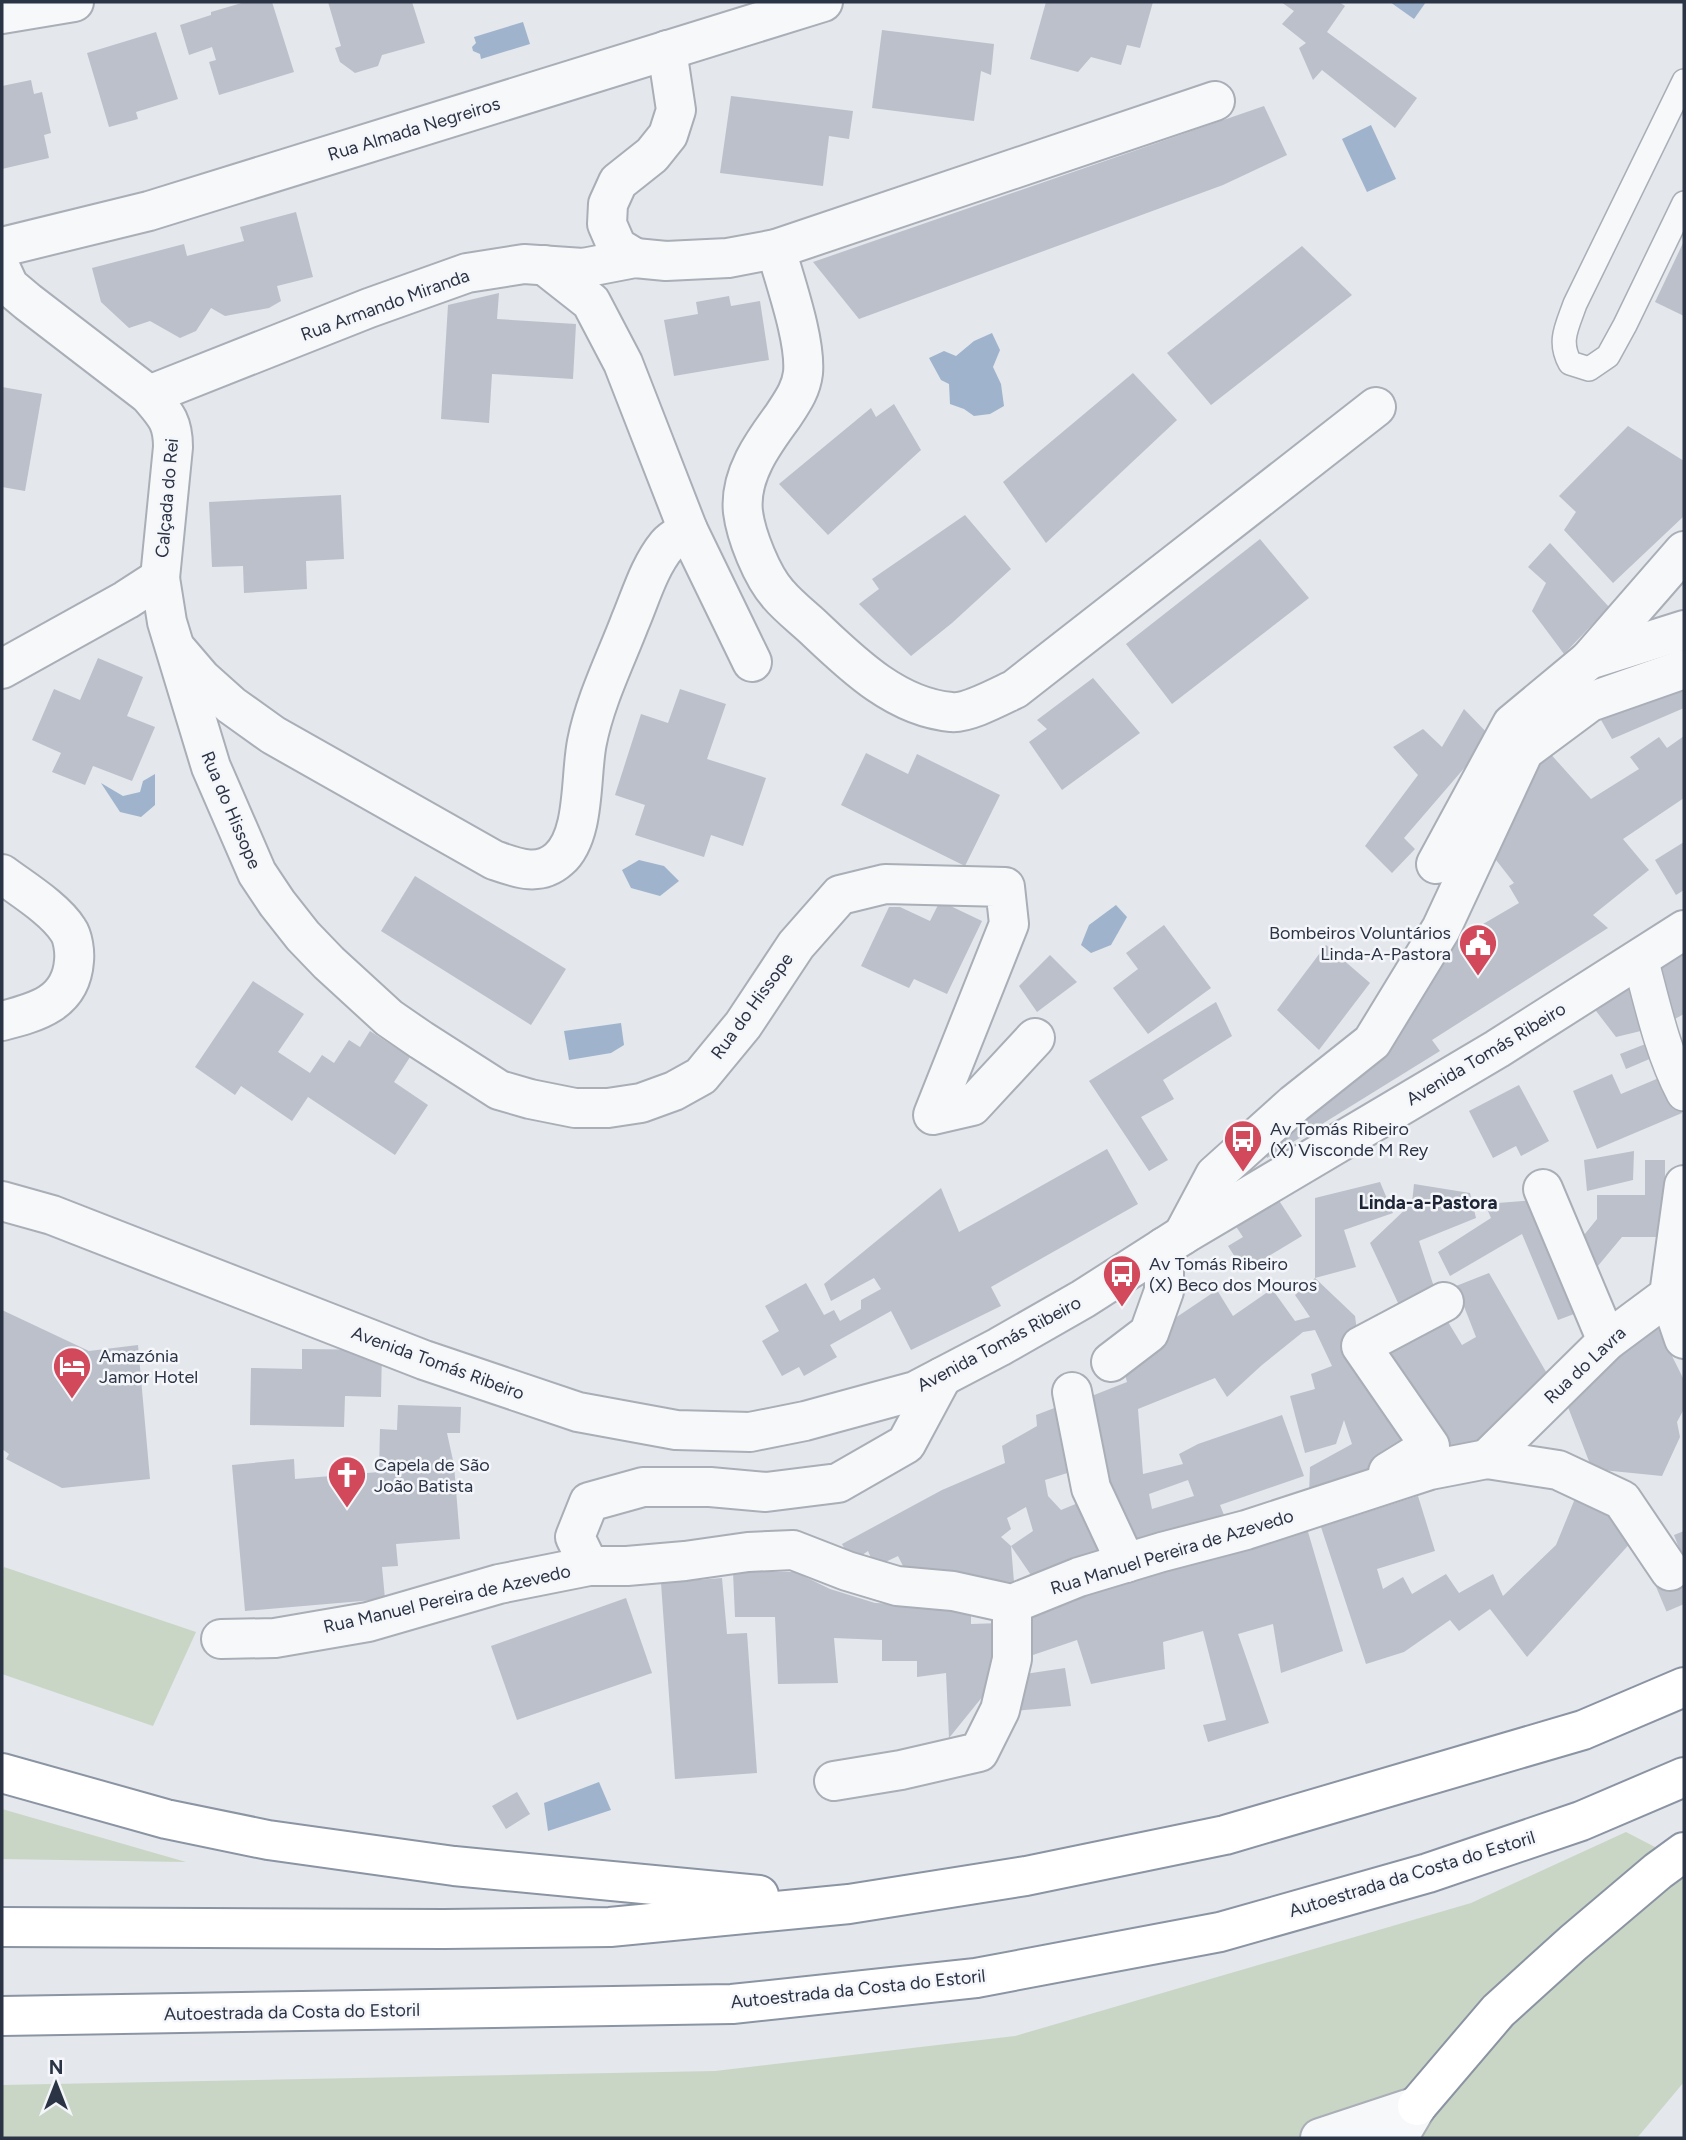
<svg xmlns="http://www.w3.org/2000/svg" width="1686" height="2140" viewBox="0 0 1686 2140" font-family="Figtree,sans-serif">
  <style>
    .green { fill: #c9d6c5 }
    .water { fill: #9fb4cc }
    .building { fill: #bbc0ca; fill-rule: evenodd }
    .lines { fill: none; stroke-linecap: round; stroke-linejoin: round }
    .minor-tunnel { stroke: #bfc3cb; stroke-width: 38; stroke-dasharray: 38 19; stroke-linecap: butt }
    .service-casing { stroke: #a9aeb7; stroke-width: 26 }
    .pedestrian-casing { stroke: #a9aeb7; stroke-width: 38 }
    .minor-casing { stroke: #a9aeb7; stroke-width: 42 }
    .tertiary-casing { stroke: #a9aeb7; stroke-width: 42 }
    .motorway-casing { stroke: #8b94a3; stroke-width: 42 }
    .service { stroke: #f7f8fa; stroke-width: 23 }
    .pedestrian { stroke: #f7f8fa; stroke-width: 35 }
    .minor { stroke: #f7f8fa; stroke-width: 38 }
    .tertiary { stroke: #f7f8fa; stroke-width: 38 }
    .motorway { stroke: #fff; stroke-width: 38 }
    .labels { text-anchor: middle; stroke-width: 5; stroke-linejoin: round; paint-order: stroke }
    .street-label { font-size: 18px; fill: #2b3445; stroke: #f4f6f9 }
    .poi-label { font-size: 18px; fill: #2b3445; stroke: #f4f6f9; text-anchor: start }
    .neighbourhood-label { font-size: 19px; font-weight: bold; fill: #1d2536; stroke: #f4f6f9 }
  </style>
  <rect width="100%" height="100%" fill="#e4e7ec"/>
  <g class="green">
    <polygon points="4,1567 196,1632 153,1726 2,1674 2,1574"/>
    <polygon points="2,1809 186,1862 2,1859"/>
    <polygon points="1626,1832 1684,1862 1684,2082 1637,2138 2,2138 2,2085 715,2071 1015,2036 1471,1903"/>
  </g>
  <g class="water">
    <polygon points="1390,2 1426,2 1414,19"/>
    <polygon points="523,22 530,44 481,59 480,54 473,51 472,47 476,43 474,37"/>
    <polygon points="1371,125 1396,179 1367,192 1342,139"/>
    <polygon points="992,333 1000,350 993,367 1001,384 1004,406 990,414 974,416 964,409 950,404 949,384 941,380 929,358 944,351 956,356 974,341"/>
    <polygon points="155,774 155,805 141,817 120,812 101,783 123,796 140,792 143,781"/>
    <polygon points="639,860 664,866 679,881 660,896 631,888 622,870"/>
    <polygon points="1116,905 1127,917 1111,945 1091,953 1081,945 1089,925"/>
    <polygon points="621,1023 624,1045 611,1053 569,1060 564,1031"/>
    <polygon points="599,1782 611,1810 548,1831 544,1803"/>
  </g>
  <g class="building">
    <polygon points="245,2 272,2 294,72 219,95 209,62 216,60 212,47 189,55 180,25 211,15 211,12"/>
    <polygon points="328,2 412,2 425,43 382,55 378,66 355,73 340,62 335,48 341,46"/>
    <polygon points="1046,2 1153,2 1140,48 1127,45 1121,65 1091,57 1078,72 1030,59"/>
    <polygon points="1281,2 1339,2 1345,6 1327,32 1417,98 1395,128 1322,70 1313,80 1299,48 1306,43 1282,24 1294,11"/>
    <polygon points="882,30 994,44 991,75 981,71 974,121 872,108"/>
    <polygon points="156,32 178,99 136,112 138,119 109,127 87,53"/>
    <polygon points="31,80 34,94 42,92 51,133 44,135 49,158 2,169 2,86"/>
    <polygon points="731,96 853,111 849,139 829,136 823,186 720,173"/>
    <polygon points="1264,106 1287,155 1223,185 859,319 813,262"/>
    <polygon points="296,212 313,277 277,286 281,301 269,308 225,316 211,308 196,331 180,338 150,321 129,328 101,302 92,268 184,244 187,256 244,241 240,227"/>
    <polygon points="1684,241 1684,316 1655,302"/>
    <polygon points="1302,246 1352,295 1211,405 1167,353"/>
    <polygon points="499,293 497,319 576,324 573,379 492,374 489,423 441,419 448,305"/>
    <polygon points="729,296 731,306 760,301 769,360 674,376 664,320 698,314 696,302"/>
    <polygon points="1133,373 1177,420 1046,543 1003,482"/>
    <polygon points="2,387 42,394 25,491 2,487"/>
    <polygon points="894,404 921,450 828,535 779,484 871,408 876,417"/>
    <polygon points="1628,426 1684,461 1684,516 1613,583 1564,530 1576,512 1559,496"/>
    <polygon points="341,495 344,559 306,561 307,589 244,593 243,566 212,567 209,502"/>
    <polygon points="965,515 1011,569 952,623 911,656 859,604 879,589 872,579"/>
    <polygon points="1260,539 1309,598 1172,704 1126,644"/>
    <polygon points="1550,543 1609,607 1564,654 1532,611 1546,583 1528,567"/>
    <polygon points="98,658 143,677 127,716 155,727 132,781 93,766 85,785 52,772 61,753 32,740 54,689 80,700"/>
    <polygon points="1093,678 1140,733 1062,790 1029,742 1047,729 1037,720"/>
    <polygon points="1684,678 1684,708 1612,739 1597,713"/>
    <polygon points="680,689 726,704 707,759 766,778 743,846 711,835 704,857 635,835 645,805 615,795 641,714 668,723"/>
    <polygon points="1464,709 1491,737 1404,838 1415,849 1392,873 1365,846 1418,775 1393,747 1423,729 1442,747"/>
    <polygon points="1684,736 1684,798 1623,839 1649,870 1593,915 1608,928 1432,1040 1440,1051 1267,1158 1260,1144 1442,948 1519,903 1509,886 1514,883 1489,851 1547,750 1591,799 1639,769 1630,757 1659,737 1667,748"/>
    <polygon points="866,753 908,774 917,754 1000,795 965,866 841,805"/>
    <polygon points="1684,842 1684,890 1676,895 1655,860"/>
    <polygon points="415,876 566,969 531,1025 381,931"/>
    <polygon points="940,901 982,921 947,994 914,979 909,988 861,966 889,907 900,907 930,921"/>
    <polygon points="1164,925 1211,988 1148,1034 1113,988 1138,969 1126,953"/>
    <polygon points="1326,945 1370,983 1319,1050 1277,1010"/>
    <polygon points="1684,951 1684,1014 1671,1021 1653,971"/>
    <polygon points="1050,955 1077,982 1037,1012 1019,986"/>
    <polygon points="1633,979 1649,1029 1616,1037 1590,1003"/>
    <polygon points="253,981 304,1014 278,1052 310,1073 322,1055 334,1063 349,1040 360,1047 370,1031 410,1057 394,1082 428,1105 395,1155 308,1097 292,1121 241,1086 235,1095 195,1067"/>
    <polygon points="1216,1002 1232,1036 1163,1080 1174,1099 1141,1117 1168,1160 1149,1171 1089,1081"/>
    <polygon points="1653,1041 1659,1055 1626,1069 1620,1054"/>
    <polygon points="1612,1074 1621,1094 1666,1075 1682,1113 1597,1149 1573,1091"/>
    <polygon points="1519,1085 1549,1141 1521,1156 1516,1146 1493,1158 1469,1111"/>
    <polygon points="1107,1149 1138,1204 991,1287 1001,1306 911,1350 891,1311 830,1345 837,1357 804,1376 799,1367 782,1376 762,1341 779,1331 765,1306 806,1283 824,1315 834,1310 840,1321 861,1309 861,1300 881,1289 874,1278 831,1301 824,1284 941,1188 959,1232"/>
    <polygon points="1634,1151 1633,1180 1587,1191 1584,1160"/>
    <polygon points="1645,1160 1665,1160 1665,1237 1622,1237 1592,1273 1576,1245 1597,1219 1597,1195 1645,1195"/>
    <polygon points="1380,1182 1393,1213 1344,1230 1356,1267 1315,1278 1315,1198"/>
    <polygon points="1414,1184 1470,1193 1476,1218 1419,1241 1434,1287 1399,1305 1370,1243 1412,1203"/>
    <polygon points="1278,1199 1302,1236 1244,1271 1228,1246 1243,1237 1235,1225"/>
    <polygon points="1536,1200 1582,1311 1558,1320 1522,1234 1450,1276 1438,1252 1491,1218 1485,1204"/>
    <polygon points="1489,1273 1549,1377 1493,1437 1442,1467 1378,1354 1445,1317 1462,1345 1476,1337 1456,1286"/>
    <path d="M1315,1278L1355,1316L1359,1346L1414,1441L1356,1476L1309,1496L1310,1467L1352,1444L1344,1420L1336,1444L1305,1453L1290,1396L1315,1389L1311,1374L1332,1366L1315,1330L1303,1332L1262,1365L1227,1397L1215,1378L1138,1409L1143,1474L1183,1464L1179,1454L1198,1444L1282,1415L1304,1476L1220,1505L1226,1520L1131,1548L1100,1480L1084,1399L1127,1382L1120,1355L1217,1290L1233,1316L1272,1289L1295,1321L1310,1317L1295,1295ZM1188,1480L1194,1496L1152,1509L1149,1494Z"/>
    <polygon points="2,1310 89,1351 138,1345 150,1479 62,1488 6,1459 9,1454 2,1449"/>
    <polygon points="1656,1324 1684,1380 1684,1409 1677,1422 1680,1437 1662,1476 1592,1469 1566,1402"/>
    <polygon points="302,1349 382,1350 381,1397 345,1396 344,1427 250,1425 251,1368 302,1369"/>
    <polygon points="1065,1404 1077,1470 1045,1480 1048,1496 1061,1510 1078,1503 1098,1552 1033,1578 1011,1546 1033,1531 1026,1507 1007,1518 1011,1529 1001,1537 1011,1546 1014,1582 950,1581 907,1574 898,1556 875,1567 868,1551 852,1562 842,1544 942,1490 1005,1463 1002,1446 1037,1426 1036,1415"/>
    <polygon points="398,1405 461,1407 460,1433 447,1433 454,1465 460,1539 396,1544 398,1566 382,1567 385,1599 245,1611 232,1465 294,1459 295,1479 379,1472 380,1429 397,1430"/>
    <polygon points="1418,1496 1435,1551 1377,1569 1383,1589 1403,1577 1412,1594 1446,1574 1459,1593 1493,1574 1503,1596 1556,1545 1574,1501 1602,1503 1634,1539 1527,1657 1490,1609 1459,1631 1450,1620 1404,1652 1366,1664 1321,1527"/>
    <polygon points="1306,1525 1343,1651 1281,1673 1273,1624 1238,1634 1269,1723 1208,1742 1203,1725 1226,1720 1203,1631 1163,1642 1165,1669 1091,1684 1077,1640 1033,1655 1026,1620 1104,1582"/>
    <polygon points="1684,1531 1684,1561 1674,1535"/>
    <polygon points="733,1572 795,1572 830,1589 875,1603 971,1607 971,1624 1001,1623 998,1664 983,1696 949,1738 946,1673 917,1677 917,1661 882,1661 882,1640 834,1638 838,1683 778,1684 775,1617 735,1617"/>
    <polygon points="722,1578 727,1634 747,1633 757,1773 675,1779 661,1583"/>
    <polygon points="626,1598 652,1673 517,1720 491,1646"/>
    <polygon points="1065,1668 1071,1706 1013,1711 1025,1674"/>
    <polygon points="517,1792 530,1814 506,1829 492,1806"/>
  </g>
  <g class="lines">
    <polyline class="minor-tunnel" points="1670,1571 1684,1604"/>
    <g class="service-casing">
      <path id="service" d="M1684,81L1575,304C1567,327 1558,341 1570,363L1589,369L1608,356L1625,325L1684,203"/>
    </g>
    <g class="pedestrian-casing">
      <path id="pedestrian" d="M1640,958C1652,1003 1662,1051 1684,1093"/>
    </g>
    <g class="minor-casing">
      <g id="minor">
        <polyline points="2,14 74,2"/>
        <polyline points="2,247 149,211 823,2"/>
        <path d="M776,249C785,282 806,340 803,373C801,390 792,402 783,416C763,443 739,476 743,512C746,536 762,576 778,594C788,606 801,616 813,627C851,663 895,707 951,712C967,714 1000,696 1015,689L1376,407"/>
        <polyline points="635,258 617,247 607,224 608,204 618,182 652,155 668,135 676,110 667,50"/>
        <polyline points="544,265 591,302 623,363 688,530"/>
        <path d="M2,271L9,286L28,302L149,395C165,414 173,421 173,447L160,578L126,600L2,669"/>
        <polyline points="149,395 369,308 467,273 524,264 583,268 635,258 666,261 728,258 776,249 1215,101"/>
        <polyline points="160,578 167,622 211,767 257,873 277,903 303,936 329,963 389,1018 421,1040 499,1090 530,1099 575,1108 608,1108 641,1103 674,1091 701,1076 743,1025 796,945 840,895 885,884 1005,887 1009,924 933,1115 972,1106 1035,1038"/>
        <path d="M178,651L202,679L231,705L273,735L494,860C517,868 539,877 559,859C586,835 580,776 587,742C595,701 615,661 630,622C641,596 649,567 667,545C672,539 682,534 688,530L752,662"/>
        <polyline points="1589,660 1684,551"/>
        <polyline points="1436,864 1512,724 1589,660 1684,630"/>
        <path d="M2,874C22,889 55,909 68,930C73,937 75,952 74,961C71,1003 37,1012 2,1021"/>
        <polyline points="1543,1189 1607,1341"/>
        <polyline points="1183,1235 1215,1175 1294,1104 1372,1042 1441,929 1524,751 1590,702 1684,669"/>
        <polyline points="1669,1295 1684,1339"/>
        <polyline points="1111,1362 1149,1333 1164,1291 1164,1247"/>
        <polyline points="1072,1392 1091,1488 1126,1563"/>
        <polyline points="1487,1459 1607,1341 1669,1295 1684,1185"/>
        <polyline points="1388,1472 1430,1446 1361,1346 1444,1302"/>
        <polyline points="589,1566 575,1537 589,1502 643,1487 710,1487 766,1492 838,1483 906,1444 942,1377"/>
        <polyline points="221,1639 275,1638 368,1622 499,1584 589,1566 627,1566 685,1561 748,1552 793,1550 847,1571 897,1586 953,1591 1012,1604 1079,1577 1162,1552 1246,1530 1430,1470 1487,1459 1558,1470 1622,1500 1670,1571"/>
        <polyline points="834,1781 901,1770 979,1752 1000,1710 1012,1659 1012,1604"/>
        <polyline points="1320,2138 1417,2106"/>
      </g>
    </g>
    <g class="tertiary-casing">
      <g id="tertiary">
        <polyline points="2,1201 52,1215 424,1360 578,1412 676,1430 750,1432 805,1421 915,1391 999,1347 1083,1299 1183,1235 1497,1049 1684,930"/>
        <polyline points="1398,2138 1417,2106"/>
      </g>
    </g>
    <g class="motorway-casing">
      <g id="motorway">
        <polyline points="2,1773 166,1819 268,1840 454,1866 759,1895"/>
        <polyline points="2,1927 444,1929 610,1927 849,1904 1026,1876 1225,1835 1583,1730 1684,1687"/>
        <polyline points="2,2016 732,2004 976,1978 1220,1932 1428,1873 1581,1821 1684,1777"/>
        <polyline points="1417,2106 1498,2011 1573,1943 1658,1871 1684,1852"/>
      </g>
    </g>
    <use href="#service" class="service"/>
    <use href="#pedestrian" class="pedestrian"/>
    <use href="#minor" class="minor"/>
    <use href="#tertiary" class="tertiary"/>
    <use href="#motorway" class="motorway"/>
  </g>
  <defs>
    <g id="civic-pin" transform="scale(2.0125)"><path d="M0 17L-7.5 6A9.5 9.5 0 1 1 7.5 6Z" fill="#d1495b" stroke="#f4f6f9"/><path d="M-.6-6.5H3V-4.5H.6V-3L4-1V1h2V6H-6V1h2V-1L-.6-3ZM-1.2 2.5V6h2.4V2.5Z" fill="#fff"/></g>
    <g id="bus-pin" transform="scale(2.0125)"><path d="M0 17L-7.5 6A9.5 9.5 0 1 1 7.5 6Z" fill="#d1495b" stroke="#f4f6f9"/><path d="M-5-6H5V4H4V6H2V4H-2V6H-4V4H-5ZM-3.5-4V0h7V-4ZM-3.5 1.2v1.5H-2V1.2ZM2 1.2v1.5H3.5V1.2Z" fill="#fff"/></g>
    <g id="hotel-pin" transform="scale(2.0125)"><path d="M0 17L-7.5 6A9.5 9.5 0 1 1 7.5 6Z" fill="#d1495b" stroke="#f4f6f9"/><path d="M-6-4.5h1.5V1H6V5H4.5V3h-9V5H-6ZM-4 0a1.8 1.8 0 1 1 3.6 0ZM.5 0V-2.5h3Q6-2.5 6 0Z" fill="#fff"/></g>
    <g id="church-pin" transform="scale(2.0125)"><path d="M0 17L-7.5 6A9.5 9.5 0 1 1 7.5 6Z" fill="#d1495b" stroke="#f4f6f9"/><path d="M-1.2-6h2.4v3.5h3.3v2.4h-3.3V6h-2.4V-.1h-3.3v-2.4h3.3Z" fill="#fff"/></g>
  </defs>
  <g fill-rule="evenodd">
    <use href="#civic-pin" x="1478" y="943"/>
    <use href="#bus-pin" x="1243" y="1139"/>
    <use href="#bus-pin" x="1122" y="1274"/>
    <use href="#hotel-pin" x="72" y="1366"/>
    <use href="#church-pin" x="347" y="1475"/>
  </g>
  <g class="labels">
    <g class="street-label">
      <text transform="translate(414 129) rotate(-17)" y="6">Rua Almada Negreiros</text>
      <text transform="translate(385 305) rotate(-20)" y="6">Rua Armando Miranda</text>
      <text transform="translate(167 498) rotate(-85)" y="6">Calçada do Rei</text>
      <text transform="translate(231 810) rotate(67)" y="6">Rua do Hissope</text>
      <text transform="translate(752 1006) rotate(-54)" y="6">Rua do Hissope</text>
      <text transform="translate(1486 1054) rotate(-31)" y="6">Avenida Tomás Ribeiro</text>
      <text transform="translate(999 1344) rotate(-28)" y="6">Avenida Tomás Ribeiro</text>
      <text transform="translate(438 1363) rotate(20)" y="6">Avenida Tomás Ribeiro</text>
      <text transform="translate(1585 1365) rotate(-43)" y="6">Rua do Lavra</text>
      <text transform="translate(1172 1552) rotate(-17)" y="6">Rua Manuel Pereira de Azevedo</text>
      <text transform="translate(447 1599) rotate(-13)" y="6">Rua Manuel Pereira de Azevedo</text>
      <text transform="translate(1412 1874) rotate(-17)" y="6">Autoestrada da Costa do Estoril</text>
      <text transform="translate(858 1989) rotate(-6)" y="6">Autoestrada da Costa do Estoril</text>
      <text transform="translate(292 2012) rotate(-1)" y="6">Autoestrada da Costa do Estoril</text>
    </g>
    <g class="poi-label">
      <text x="1451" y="939" text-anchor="end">Bombeiros Voluntários<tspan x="1451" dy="21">Linda-A-Pastora</tspan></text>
      <text x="1270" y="1135">Av Tomás Ribeiro<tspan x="1270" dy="21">(X) Visconde M Rey</tspan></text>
      <text x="1149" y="1270">Av Tomás Ribeiro<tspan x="1149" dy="21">(X) Beco dos Mouros</tspan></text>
      <text x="99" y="1362">Amazónia<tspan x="99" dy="21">Jamor Hotel</tspan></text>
      <text x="374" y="1471">Capela de São<tspan x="374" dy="21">João Batista</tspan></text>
    </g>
    <g class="neighbourhood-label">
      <text x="1428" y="1209">Linda-a-Pastora</text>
    </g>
  </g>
  <rect width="1686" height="2140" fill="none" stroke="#2b3445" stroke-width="7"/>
  <g transform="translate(56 2084)" stroke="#f4f6f9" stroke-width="5" paint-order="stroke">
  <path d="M0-5L12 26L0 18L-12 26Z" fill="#2b3445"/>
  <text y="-10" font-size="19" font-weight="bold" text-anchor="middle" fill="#2b3445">N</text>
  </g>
</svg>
